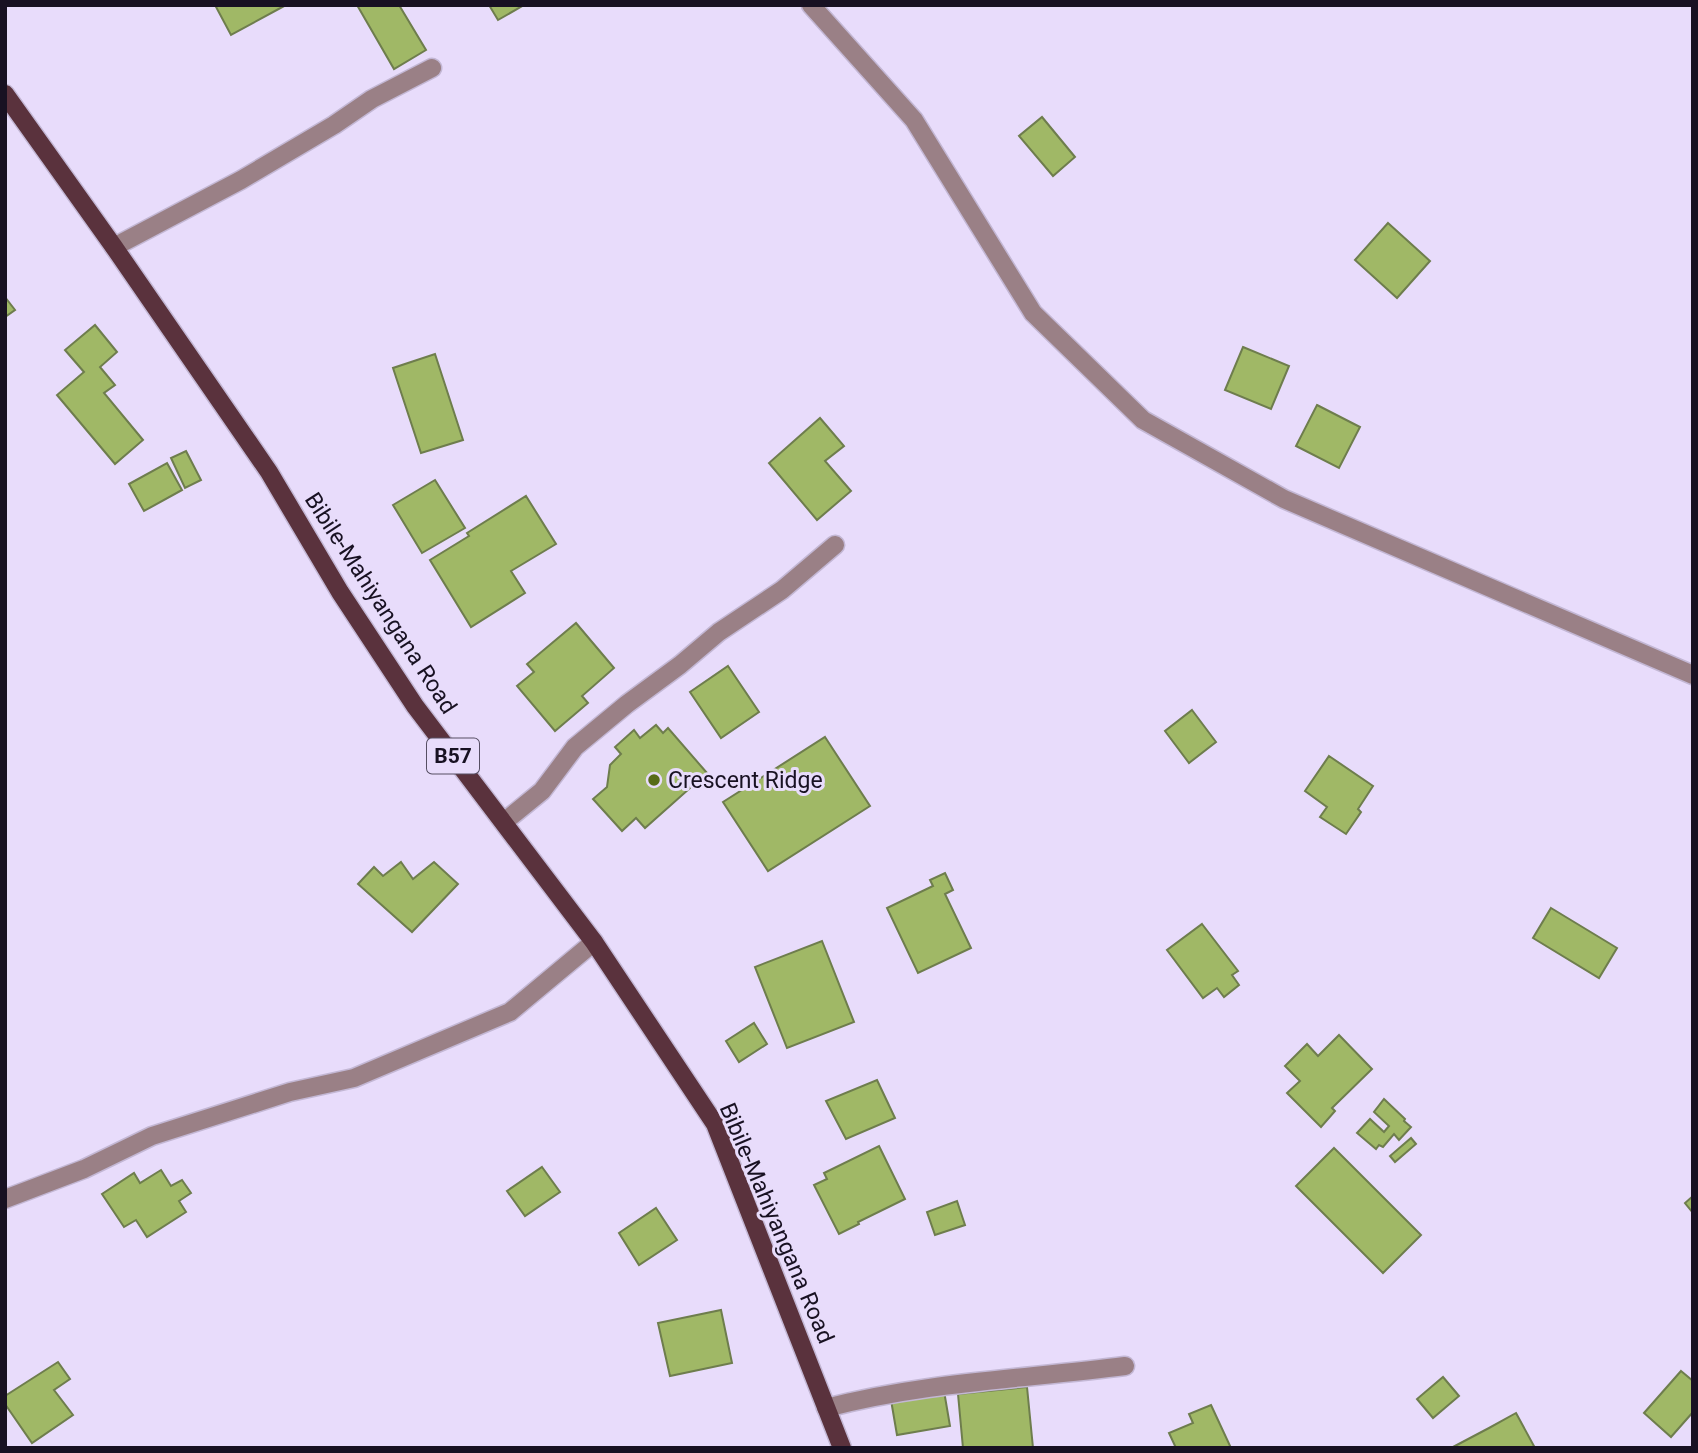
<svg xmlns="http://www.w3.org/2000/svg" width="1698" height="1453" viewBox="0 0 1698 1453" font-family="Roboto,sans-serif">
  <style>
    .building { fill: #a0b866; stroke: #6e7d4d; stroke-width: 2 }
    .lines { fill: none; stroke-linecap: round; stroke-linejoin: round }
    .street-casing { stroke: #c3b7d4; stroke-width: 21 }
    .primary-casing { stroke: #c3b7d4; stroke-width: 21 }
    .street { stroke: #9a8086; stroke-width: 18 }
    .primary { stroke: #5a323d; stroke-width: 18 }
    .poi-dot { fill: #576b19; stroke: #e8dcfb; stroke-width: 2.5 }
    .labels { text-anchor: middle; stroke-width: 6; stroke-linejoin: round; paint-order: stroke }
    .shield { fill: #e8dcfb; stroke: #564e63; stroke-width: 2 }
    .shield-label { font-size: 21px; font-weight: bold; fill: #181122 }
    .street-label { font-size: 23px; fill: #181122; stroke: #e8dcfb }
    .poi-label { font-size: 23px; fill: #181122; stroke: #e8dcfb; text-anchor: start }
  </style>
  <rect width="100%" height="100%" fill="#e8dcfb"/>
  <g class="building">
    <polygon points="215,5 286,5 231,35"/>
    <polygon points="357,5 399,5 426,50 394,69"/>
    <polygon points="489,5 524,5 498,20"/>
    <polygon points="1042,117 1075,157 1053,176 1019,136"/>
    <polygon points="1388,223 1430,261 1397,298 1355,260"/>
    <polygon points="5,297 15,310 5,317"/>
    <polygon points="95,325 117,352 100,367 115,385 104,393 143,440 115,464 57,395 84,372 65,350"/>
    <polygon points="1243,347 1289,366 1271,409 1225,390"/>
    <polygon points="435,354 463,440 421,453 393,368"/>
    <polygon points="1317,405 1360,427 1339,468 1296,446"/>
    <polygon points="820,418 844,446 825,461 851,491 817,520 769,463"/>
    <polygon points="186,451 201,480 185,488 171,458"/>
    <polygon points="167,463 182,490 144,511 129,484"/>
    <polygon points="435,480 465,528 422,553 393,505"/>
    <polygon points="526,496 556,544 511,571 525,593 471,627 430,560 469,536 467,533"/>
    <polygon points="576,623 614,668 582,696 588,703 555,731 517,686 534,672 527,664"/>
    <polygon points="728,666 759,712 721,738 690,692"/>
    <polygon points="1192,710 1216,742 1189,763 1165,731"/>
    <polygon points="656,725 663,733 668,728 707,773 645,828 636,818 622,831 593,799 607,787 610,765 621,754 615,747 634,730 640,738"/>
    <polygon points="825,737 870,806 768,871 723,802"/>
    <polygon points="1329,756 1373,786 1358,809 1361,812 1346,834 1320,817 1327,807 1305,791"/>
    <polygon points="401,862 413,879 434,862 458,884 412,932 358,884 374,867 383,876"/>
    <polygon points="945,873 953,890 945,894 971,948 918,973 887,908 933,886 930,880"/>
    <polygon points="1551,908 1617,948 1599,978 1533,938"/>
    <polygon points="1202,924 1238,971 1232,975 1239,985 1224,997 1217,988 1203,998 1167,950"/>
    <polygon points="822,941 854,1022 787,1048 755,967"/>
    <polygon points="754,1023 767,1044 739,1062 726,1041"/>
    <polygon points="1339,1035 1372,1069 1332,1108 1335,1111 1321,1127 1287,1093 1300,1081 1285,1066 1307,1044 1318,1056"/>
    <polygon points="877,1080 895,1118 846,1139 826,1101"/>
    <polygon points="1384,1099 1405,1119 1404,1121 1411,1127 1399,1140 1394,1134 1383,1147 1379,1145 1376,1149 1357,1133 1370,1119 1384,1132 1389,1126 1374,1112"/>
    <polygon points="1411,1138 1416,1144 1395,1162 1390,1156"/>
    <polygon points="879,1146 905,1199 858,1222 859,1224 839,1234 814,1185 827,1179 824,1173"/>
    <polygon points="1334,1148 1421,1235 1383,1273 1296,1186"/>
    <polygon points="542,1167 560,1192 525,1216 507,1191"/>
    <polygon points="161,1170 171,1186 182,1180 191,1193 179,1201 186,1212 147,1237 136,1220 124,1227 102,1194 134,1173 140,1183"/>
    <polygon points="1693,1196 1693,1213 1685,1203"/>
    <polygon points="957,1201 965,1225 935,1235 927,1212"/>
    <polygon points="656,1208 677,1240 639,1265 619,1233"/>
    <polygon points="721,1310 732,1363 670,1376 658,1323"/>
    <polygon points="58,1362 70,1379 54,1390 73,1415 32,1443 5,1404 5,1396"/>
    <polygon points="1681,1371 1693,1381 1693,1412 1671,1437 1644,1413"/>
    <polygon points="1443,1377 1459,1396 1433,1418 1417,1399"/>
    <polygon points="1027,1387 1033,1448 963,1448 958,1394"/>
    <polygon points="944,1391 950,1426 897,1435 891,1400"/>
    <polygon points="1211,1405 1231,1448 1176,1448 1169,1433 1193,1423 1189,1414"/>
    <polygon points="1516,1413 1535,1448 1453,1447 1489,1428"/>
  </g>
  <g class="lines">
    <g class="street-casing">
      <g id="street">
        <polyline points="811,5 914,120 1033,313 1143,420 1284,499 1693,675"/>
        <polyline points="114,247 241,180 334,125 372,99 432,68"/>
        <polyline points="504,822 542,791 575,747 627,704 680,665 719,632 782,590 835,545"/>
        <polyline points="5,1199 84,1169 152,1136 290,1092 354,1078 510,1012 594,942"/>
        <path d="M826,1408C924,1382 1025,1379 1125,1366"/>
      </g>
    </g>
    <g class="primary-casing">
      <polyline id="primary" points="5,94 114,247 269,472 340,592 415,706 594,942 715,1124 842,1448"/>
    </g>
    <use href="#street" class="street"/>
    <use href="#primary" class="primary"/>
  </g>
  <circle class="poi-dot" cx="654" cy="780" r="7"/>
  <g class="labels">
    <rect class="shield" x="427" y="738.5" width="52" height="35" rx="5"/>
    <g class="shield-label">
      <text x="453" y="763">B57</text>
    </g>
    <g class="street-label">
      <text transform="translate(381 603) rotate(57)" y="8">Bibile-Mahiyangana Road</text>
      <text transform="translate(777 1223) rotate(67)" y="8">Bibile-Mahiyangana Road</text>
    </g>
    <g class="poi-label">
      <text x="668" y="788">Crescent Ridge</text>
    </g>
  </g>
  <rect width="1698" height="1453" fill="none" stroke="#181122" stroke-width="14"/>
</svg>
